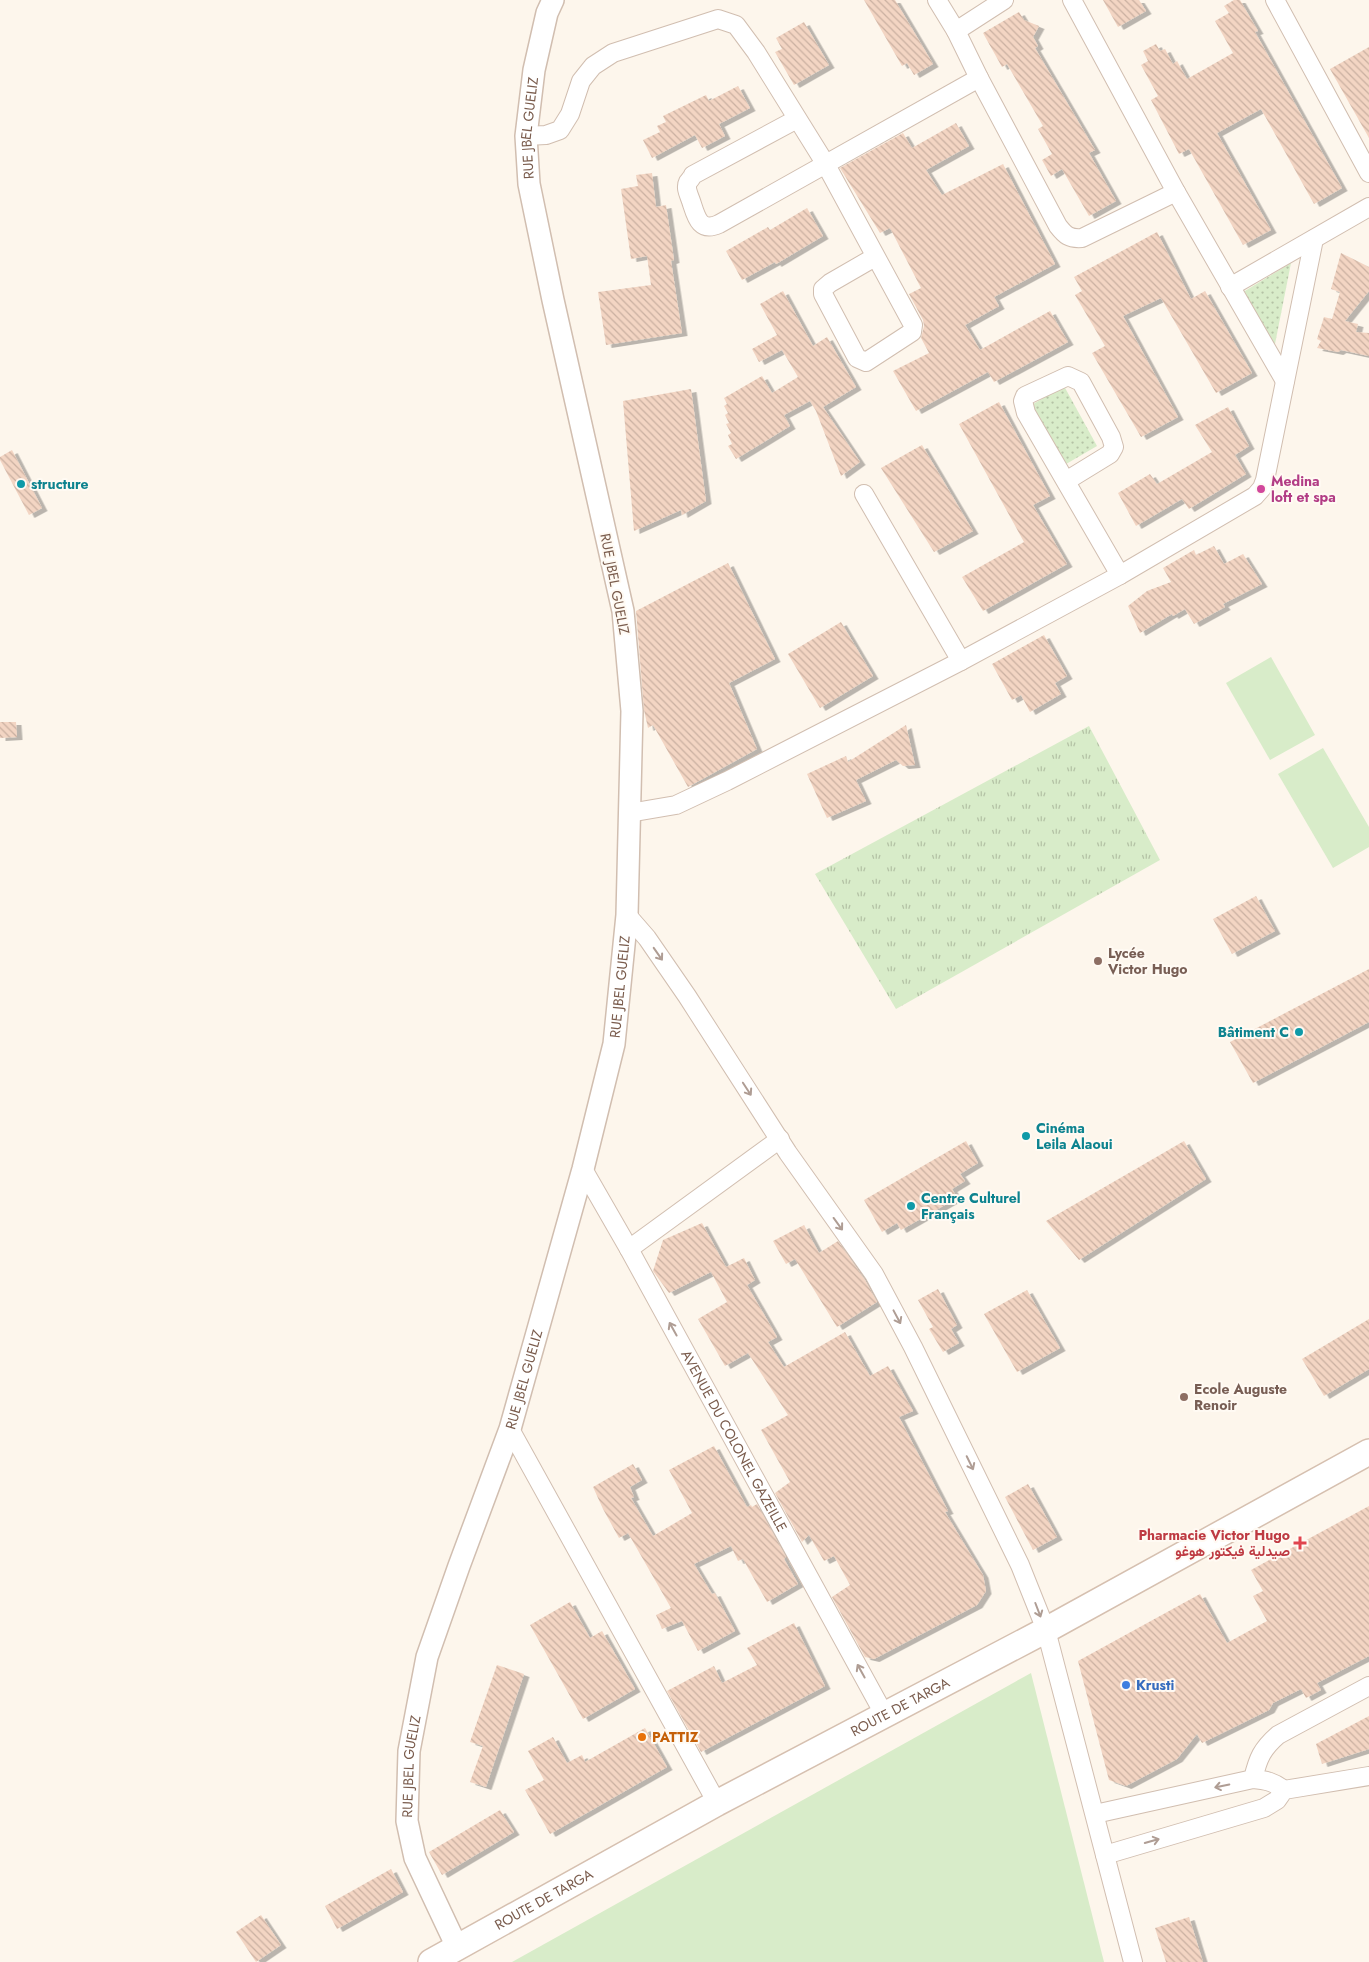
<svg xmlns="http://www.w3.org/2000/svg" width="1369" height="1962" viewBox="0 0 1369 1962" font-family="Jost,Vazirmatn,sans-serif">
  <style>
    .grass { fill: url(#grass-dots) }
    .park { fill: url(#park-tufts) }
    .pitch { fill: #d8ecc9 }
    .building { fill: url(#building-back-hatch); filter: url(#shadow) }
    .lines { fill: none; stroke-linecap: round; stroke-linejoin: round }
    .minor-casing { stroke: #d1beb0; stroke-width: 20 }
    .tertiary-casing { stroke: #d1beb0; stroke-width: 24 }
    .secondary-casing { stroke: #d6c0b0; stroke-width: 28 }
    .minor { stroke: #fff; stroke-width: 18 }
    .tertiary { stroke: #fff; stroke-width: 21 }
    .secondary { stroke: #fff; stroke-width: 25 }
    .oneway { stroke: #af9d94 }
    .culture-dot { fill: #0f9aa8; stroke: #fffaf3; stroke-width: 2 }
    .hotel-dot { fill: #d1479c; stroke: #fffaf3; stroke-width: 2 }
    .education-dot { fill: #8d6e63; stroke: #fffaf3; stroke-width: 2 }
    .health-dot { fill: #e0444e; stroke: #fffaf3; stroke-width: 2 }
    .shop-dot { fill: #3f7fe0; stroke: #fffaf3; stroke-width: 2 }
    .food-dot { fill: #e8710a; stroke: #fffaf3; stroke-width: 2 }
    .labels { text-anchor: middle; stroke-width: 4; stroke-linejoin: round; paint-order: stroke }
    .street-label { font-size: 14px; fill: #7a5c4d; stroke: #fffaf3 }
    .hotel-label { font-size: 14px; font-weight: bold; fill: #b23c85; stroke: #fffaf3; text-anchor: start }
    .culture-label { font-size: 14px; font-weight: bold; fill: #0d838f; stroke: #fffaf3; text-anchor: start }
    .education-label { font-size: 14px; font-weight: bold; fill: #785e54; stroke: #fffaf3; text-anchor: start }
    .health-label { font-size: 14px; font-weight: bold; fill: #be3a42; stroke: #fffaf3; text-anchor: end }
    .shop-label { font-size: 14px; font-weight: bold; fill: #366cbe; stroke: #fffaf3; text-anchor: start }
    .food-label { font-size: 14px; font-weight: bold; fill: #c56008; stroke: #fffaf3; text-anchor: start }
  </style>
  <defs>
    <pattern id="grass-dots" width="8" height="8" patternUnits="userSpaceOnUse" patternTransform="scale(1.25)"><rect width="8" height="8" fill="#d8ecc9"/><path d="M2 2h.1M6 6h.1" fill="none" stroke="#b4c2a5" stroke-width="1.8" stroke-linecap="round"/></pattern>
    <pattern id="park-tufts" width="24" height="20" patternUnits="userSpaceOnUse" patternTransform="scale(1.25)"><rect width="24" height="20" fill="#d8ecc9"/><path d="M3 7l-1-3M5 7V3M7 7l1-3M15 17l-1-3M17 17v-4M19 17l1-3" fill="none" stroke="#b4c2a5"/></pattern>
    <pattern id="building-back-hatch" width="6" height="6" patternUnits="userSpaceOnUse" patternTransform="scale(1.25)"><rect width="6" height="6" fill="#f3d5c3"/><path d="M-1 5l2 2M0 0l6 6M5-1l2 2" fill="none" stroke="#cab0a1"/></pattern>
    <filter id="shadow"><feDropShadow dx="5.5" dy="3" stdDeviation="0" flood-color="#0004"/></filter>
  </defs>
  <rect width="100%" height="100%" fill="#fdf6ec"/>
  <g class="grass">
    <polygon points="1291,263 1274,349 1240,294"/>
    <polygon points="1064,386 1097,446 1061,467 1028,407"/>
  </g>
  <polygon class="park" points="1089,726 1160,860 896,1009 815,874"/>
  <g class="pitch">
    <polygon points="1271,657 1315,735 1270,760 1226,683"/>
    <polygon points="1323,748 1369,827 1369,847 1333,868 1278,774"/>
    <polygon points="1031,1673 1104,1962 512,1962"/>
  </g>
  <g class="building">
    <polygon points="864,0 895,0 933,64 914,75 907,63 902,66"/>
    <polygon points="1103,0 1139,0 1146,11 1118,27"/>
    <polygon points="1234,0 1240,0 1258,31 1255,32 1342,188 1314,204 1261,109 1217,133 1271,230 1243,245 1189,149 1179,154 1151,100 1158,96 1141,65 1148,61 1143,51 1156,44 1160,51 1165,49 1173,64 1177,61 1187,79 1233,53 1215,21 1229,13 1224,6"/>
    <polygon points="1019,12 1024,20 1039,26 1033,37 1038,46 1035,48 1095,150 1089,153 1116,201 1089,216 1062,169 1051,176 1042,160 1052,154 1038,129 1043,126 1007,64 1002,67 983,33"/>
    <polygon points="804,22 829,65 794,85 775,52 782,49 776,38"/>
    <polygon points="1369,47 1369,138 1330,69"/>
    <polygon points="738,86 750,108 719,124 725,136 702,148 695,135 652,158 643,140 660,132 657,126 666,122 663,116 706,95 709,101"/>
    <polygon points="956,123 969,146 926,170 942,195 1003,164 1055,264 994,297 999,306 965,325 980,350 1050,311 1068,342 994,382 988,372 916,411 893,371 929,353 921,338 924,326 923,320 909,294 921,288 890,228 880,233 840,168 903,133 912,148"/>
    <polygon points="652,173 656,207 666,205 674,260 671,261 682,333 606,345 598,292 651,285 647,256 631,259 621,189 638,186 636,175"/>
    <polygon points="807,208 823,236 776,264 775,262 742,280 726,251 768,227 770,230"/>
    <polygon points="1157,232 1191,299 1205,291 1252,373 1216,393 1161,298 1123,316 1178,417 1141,437 1092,353 1105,346 1075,295 1082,291 1074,277"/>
    <polygon points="1341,253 1369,267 1369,291 1345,321 1358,324 1356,332 1369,333 1369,356 1341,350 1338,352 1317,348 1321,341 1317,339 1324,317 1332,319 1340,292 1331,289"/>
    <polygon points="783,291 813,346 827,337 856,387 823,407 860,462 841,476 816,411 810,401 784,415 790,426 736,459 728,446 732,444 728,435 731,433 726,424 729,423 725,415 728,413 724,406 727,404 724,398 762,376 772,393 798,377 782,350 759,362 752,349 777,335 760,304"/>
    <polygon points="691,389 706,501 682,515 681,510 634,531 623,401"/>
    <polygon points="999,402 1050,496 1033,505 1067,564 983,611 962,577 1024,542 959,424"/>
    <polygon points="1228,407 1249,446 1235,455 1246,474 1189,509 1182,499 1136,526 1118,493 1150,474 1157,484 1212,452 1195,425"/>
    <polygon points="922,445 973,531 934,552 881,468"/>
    <polygon points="12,450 42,508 29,515 0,460 0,457"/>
    <polygon points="1214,546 1224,564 1243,554 1262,584 1223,604 1225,607 1194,624 1185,609 1173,616 1172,614 1140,633 1128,606 1147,591 1171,582 1163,568 1194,550 1196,555"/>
    <polygon points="728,563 775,659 729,683 757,749 688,787 653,725 648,728 644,710 636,611"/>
    <polygon points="841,622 873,676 820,708 788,654"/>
    <polygon points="1044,635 1067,676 1055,683 1061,694 1030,712 1021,695 1012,700 992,664"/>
    <polygon points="0,722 16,722 17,737 0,738"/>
    <polygon points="906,725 915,765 903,766 896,760 856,780 866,801 827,818 807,774 846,756 848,762"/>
    <polygon points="1256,896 1275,931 1232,954 1213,919"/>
    <polygon points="1369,969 1369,1022 1253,1083 1230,1042"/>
    <polygon points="966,1141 978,1163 960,1174 965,1181 952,1189 957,1198 901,1230 897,1223 882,1232 864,1200"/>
    <polygon points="1184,1141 1206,1179 1079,1260 1046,1221"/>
    <polygon points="702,1223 726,1267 744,1258 755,1280 747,1285 777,1337 768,1342 784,1367 845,1332 870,1376 888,1366 913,1411 899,1417 948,1511 945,1512 983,1575 986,1591 977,1605 874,1659 865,1657 832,1597 850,1585 834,1556 824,1561 809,1535 802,1542 775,1493 790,1482 761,1430 788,1415 748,1353 725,1366 698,1319 727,1302 711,1272 669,1293 653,1271 663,1240"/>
    <polygon points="804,1225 819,1253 838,1241 865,1280 877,1302 837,1327 795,1259 786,1264 773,1241"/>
    <polygon points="938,1289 957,1325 951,1329 959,1343 943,1352 929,1329 933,1327 918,1300"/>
    <polygon points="1027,1290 1060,1348 1017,1372 984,1314"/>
    <polygon points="1369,1319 1369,1369 1324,1396 1302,1359"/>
    <polygon points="714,1446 747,1507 751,1505 752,1507 757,1504 786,1557 784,1559 798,1584 767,1602 743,1559 738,1561 731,1546 694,1564 712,1594 715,1593 735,1631 698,1651 682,1621 662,1629 656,1615 671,1608 628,1533 619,1538 603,1509 593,1487 633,1464 642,1480 630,1487 634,1497 631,1498 653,1536 692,1513 669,1470"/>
    <polygon points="1028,1484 1057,1537 1033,1550 1005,1497"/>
    <polygon points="1369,1506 1369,1656 1317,1683 1321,1690 1306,1698 1301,1689 1273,1703 1269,1710 1202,1743 1197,1734 1177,1759 1126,1786 1109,1780 1078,1661 1200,1594 1227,1643 1267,1621 1253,1596 1263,1591 1251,1570"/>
    <polygon points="570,1602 590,1638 602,1631 635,1689 583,1719 530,1625"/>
    <polygon points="794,1623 825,1686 701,1752 667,1691 714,1666 722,1683 757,1665 747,1648"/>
    <polygon points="497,1665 524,1674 486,1787 470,1782 483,1746 470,1742"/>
    <polygon points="1369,1716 1369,1749 1322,1764 1316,1744"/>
    <polygon points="645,1728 667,1767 550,1834 525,1790 544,1780 528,1751 553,1737 567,1763 582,1755 585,1762"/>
    <polygon points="500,1810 514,1832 442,1875 429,1852"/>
    <polygon points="391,1869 403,1892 337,1929 325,1906"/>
    <polygon points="261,1915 281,1945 256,1962 236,1932"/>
    <polygon points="1189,1917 1203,1962 1166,1962 1155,1928"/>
  </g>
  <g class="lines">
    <g class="minor-casing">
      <g id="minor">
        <polyline points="937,0 956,31"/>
        <path d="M1004,0L956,31L979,78L1058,226C1065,235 1069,239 1082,238L1176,192"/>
        <polyline points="1072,0 1176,192 1285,381"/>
        <polyline points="1275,0 1369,173"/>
        <path d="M797,119L693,175C693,176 689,181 688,182C685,188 689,195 691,201C696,216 699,233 719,224L979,78"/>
        <polyline points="526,136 546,135 560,130 570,114 581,81 593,66 613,53 718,19 736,25 756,52 825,163 913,325 912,332 866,362 857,358 823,294 823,289 830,283 875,257"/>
        <polyline points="1230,287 1369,207"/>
        <polyline points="1066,481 1110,454 1114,447 1111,437 1081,382 1068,376 1025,396 1023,401 1026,413 1120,575"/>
        <polyline points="864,494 961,661"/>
        <polyline points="629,813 676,805 727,781 961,661 1120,575 1255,496 1262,488 1265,480 1314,239"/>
        <polyline points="627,915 647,938 687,996 788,1153 874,1274 913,1347 1020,1565 1046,1630 1133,1962"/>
        <path id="s1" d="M583,1169L629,1249L884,1714"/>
        <polyline points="629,1249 780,1139"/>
        <polyline points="510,1429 717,1803"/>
        <path d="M1253,1779C1258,1758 1262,1749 1278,1735L1369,1686"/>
        <path d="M1095,1814L1253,1779C1266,1780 1274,1782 1284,1790"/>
        <polyline points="1105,1855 1264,1808 1277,1800 1284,1790 1369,1776"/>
      </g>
    </g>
    <g class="tertiary-casing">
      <g id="tertiary">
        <path id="s2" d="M457,1947L415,1858L407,1821L409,1751L427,1657L459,1566L510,1429L583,1169L614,1044L627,915L632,711L623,611L553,300L529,184L526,136L534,70L547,13L553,0"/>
      </g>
    </g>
    <g class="secondary-casing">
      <g id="secondary">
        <path id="s3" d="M431,1962L717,1803L1046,1630L1369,1452"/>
      </g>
    </g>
    <use href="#minor" class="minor"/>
    <use href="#tertiary" class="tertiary"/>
    <use href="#secondary" class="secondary"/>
  </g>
  <defs><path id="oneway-shaft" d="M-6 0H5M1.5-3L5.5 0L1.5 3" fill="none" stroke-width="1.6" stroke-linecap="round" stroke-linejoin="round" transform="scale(1.25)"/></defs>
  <g class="oneway">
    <use href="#oneway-shaft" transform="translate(658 954) rotate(55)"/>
    <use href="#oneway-shaft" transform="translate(747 1089) rotate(57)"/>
    <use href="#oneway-shaft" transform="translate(838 1224) rotate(54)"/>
    <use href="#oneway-shaft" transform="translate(897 1317) rotate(62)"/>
    <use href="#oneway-shaft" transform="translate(673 1329) rotate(-119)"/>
    <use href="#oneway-shaft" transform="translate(970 1463) rotate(64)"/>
    <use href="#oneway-shaft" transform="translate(1038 1610) rotate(69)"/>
    <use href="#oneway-shaft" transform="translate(861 1671) rotate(-119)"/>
    <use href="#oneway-shaft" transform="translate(1222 1786) rotate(168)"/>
    <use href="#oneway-shaft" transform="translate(1152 1841) rotate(-16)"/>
  </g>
  <g class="culture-dot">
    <circle cx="21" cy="484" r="5"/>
    <circle cx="1299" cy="1032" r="5"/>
    <circle cx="1026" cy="1136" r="5"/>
    <circle cx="911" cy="1206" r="5"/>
  </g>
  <circle class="hotel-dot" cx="1261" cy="489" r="5"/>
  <g class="education-dot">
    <circle cx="1098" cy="961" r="5"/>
    <circle cx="1184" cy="1397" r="5"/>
  </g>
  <path class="health-dot" d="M1297.5 1535.5h5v5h5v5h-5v5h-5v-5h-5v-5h5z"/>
  <circle class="shop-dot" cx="1126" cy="1685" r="5"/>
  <circle class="food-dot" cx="642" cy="1737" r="5"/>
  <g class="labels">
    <g class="street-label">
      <text dy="5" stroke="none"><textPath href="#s2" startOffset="1871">RUE JBEL GUELIZ</textPath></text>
      <text transform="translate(615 584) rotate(79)" y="5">RUE JBEL GUELIZ</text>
      <text dy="5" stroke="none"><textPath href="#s2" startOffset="1001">RUE JBEL GUELIZ</textPath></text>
      <text dy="5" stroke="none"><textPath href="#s2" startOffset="596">RUE JBEL GUELIZ</textPath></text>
      <text dy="5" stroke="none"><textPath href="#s1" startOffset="311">AVENUE DU COLONEL GAZEILLE</textPath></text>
      <text dy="5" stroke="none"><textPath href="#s3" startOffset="534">ROUTE DE TARGA</textPath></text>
      <text dy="5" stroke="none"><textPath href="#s2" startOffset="191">RUE JBEL GUELIZ</textPath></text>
      <text dy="5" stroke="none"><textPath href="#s3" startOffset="129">ROUTE DE TARGA</textPath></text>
    </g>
    <g class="hotel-label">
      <text x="1271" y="486">Medina<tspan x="1271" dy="16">loft et spa</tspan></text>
    </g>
    <g class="culture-label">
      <text x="31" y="489">structure</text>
      <text x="1289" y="1037" text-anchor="end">Bâtiment C</text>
      <text x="1036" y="1133">Cinéma<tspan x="1036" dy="16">Leila Alaoui</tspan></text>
      <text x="921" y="1203">Centre Culturel<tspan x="921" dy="16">Français</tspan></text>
    </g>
    <g class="education-label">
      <text x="1108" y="958">Lycée<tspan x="1108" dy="16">Victor Hugo</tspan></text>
      <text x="1194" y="1394">Ecole Auguste<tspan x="1194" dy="16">Renoir</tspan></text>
    </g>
    <g class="health-label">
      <text x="1290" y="1540">Pharmacie Victor Hugo<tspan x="1290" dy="16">صيدلية فيكتور هوغو</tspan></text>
    </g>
    <g class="shop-label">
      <text x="1136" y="1690">Krusti</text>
    </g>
    <g class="food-label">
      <text x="652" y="1742">PATTIZ</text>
    </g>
  </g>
</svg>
